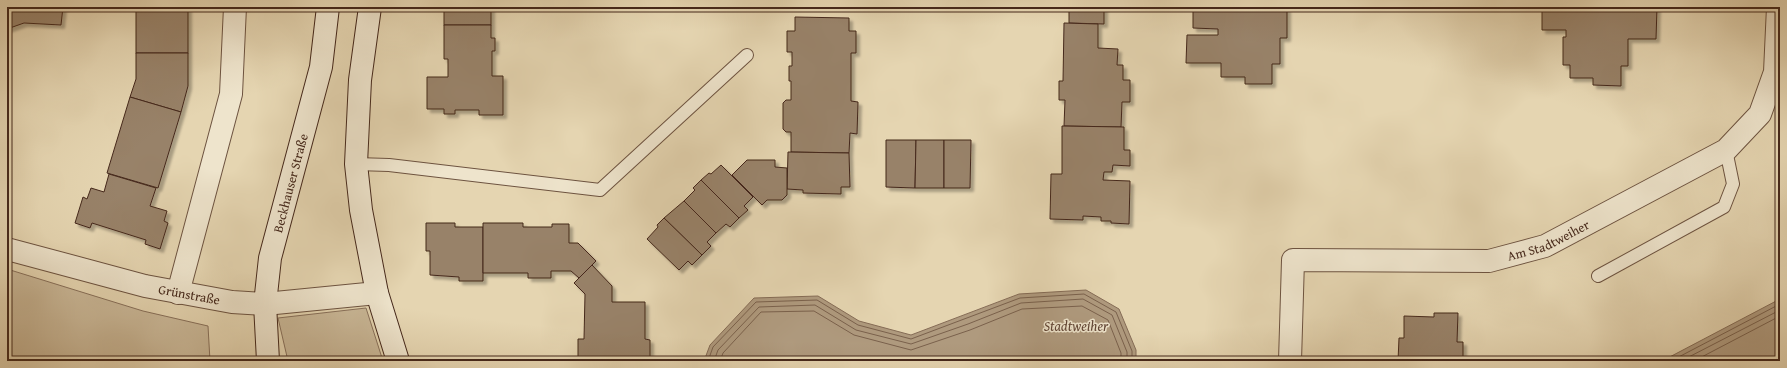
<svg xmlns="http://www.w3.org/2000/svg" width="1787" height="368" viewBox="0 0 1787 368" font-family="'Gentium Book Plus',serif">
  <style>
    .green { fill: #cab898; stroke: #88705a }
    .water { fill: #af9a7e; stroke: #856c56 }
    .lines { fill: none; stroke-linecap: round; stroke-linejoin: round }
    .shore { stroke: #7a614c; stroke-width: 1 }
    .building { fill: #988269; stroke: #45281b; filter: url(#shadow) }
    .lane-casing { stroke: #6d5340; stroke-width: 14 }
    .street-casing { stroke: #6d5340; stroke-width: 24 }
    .secondary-casing { stroke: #45281b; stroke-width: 24 }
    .lane { stroke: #eee4cc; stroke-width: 12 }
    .street { stroke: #eee4cc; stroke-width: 22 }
    .secondary { stroke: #eee4cc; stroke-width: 22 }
    .labels { text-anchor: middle; stroke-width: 3; stroke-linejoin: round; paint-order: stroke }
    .street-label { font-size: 13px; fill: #45281b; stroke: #eee4cc }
    .water-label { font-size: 14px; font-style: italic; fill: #604434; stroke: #eee4cc }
  </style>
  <defs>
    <filter id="shadow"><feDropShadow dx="3.5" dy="3.5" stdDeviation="1" flood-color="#0004"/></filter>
  </defs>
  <rect width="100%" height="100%" fill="#e5d5b1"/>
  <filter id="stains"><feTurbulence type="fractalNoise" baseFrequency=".005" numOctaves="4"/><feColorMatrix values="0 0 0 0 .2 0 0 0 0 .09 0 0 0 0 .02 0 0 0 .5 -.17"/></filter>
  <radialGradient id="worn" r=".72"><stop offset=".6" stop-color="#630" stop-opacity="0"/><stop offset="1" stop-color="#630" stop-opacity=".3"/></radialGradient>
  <g class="green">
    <polygon points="7,269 143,311 208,326 210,361 7,361"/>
    <polygon points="366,308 383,361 288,361 278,318"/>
  </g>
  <g class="water">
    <polygon points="1086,290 1119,309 1136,350 1136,361 704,361 710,345 754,298 818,296 859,321 911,335 1019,294"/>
    <polygon points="1780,299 1780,361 1662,361"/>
  </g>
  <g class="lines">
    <g class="shore">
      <polyline points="708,361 713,347 756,302 817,300 858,325 911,339 1020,298 1084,294 1116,312 1132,351 1132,361"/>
      <polyline points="714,361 718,350 759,307 815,305 856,330 911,344 968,324 1021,303 1083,299 1112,315 1127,352 1127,361"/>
      <polyline points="720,361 723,353 761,312 814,311 854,335 911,350 970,330 1022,309 1082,306 1108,320 1121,353 1121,361"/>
      <polyline points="1671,361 1780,304"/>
      <polyline points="1681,361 1780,310"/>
      <polyline points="1694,361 1780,316"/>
    </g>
  </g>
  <g class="building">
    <polygon points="7,7 63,7 61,25 24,23 7,29"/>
    <rect x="136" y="7" width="52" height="46"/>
    <rect x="444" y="7" width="47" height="18"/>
    <polygon points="1065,7 1104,7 1104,24 1069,23 1069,12"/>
    <polygon points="1193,7 1287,8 1287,38 1280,38 1280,64 1272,64 1272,84 1245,84 1245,77 1221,77 1221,63 1186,63 1187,35 1218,35 1218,29 1193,28"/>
    <polygon points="1542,7 1657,7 1656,39 1628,39 1628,66 1621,66 1621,86 1593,85 1593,78 1570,78 1570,65 1563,65 1563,37 1566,37 1566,30 1542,30"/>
    <polygon points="795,17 849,18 849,31 856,31 856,53 851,53 851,101 858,102 857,134 850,133 849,153 791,152 791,132 786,132 783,129 783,103 786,100 791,100 791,81 789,81 789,66 792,66 792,52 787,52 787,31 795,31"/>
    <polygon points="1064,23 1098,24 1098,48 1118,49 1117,65 1123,65 1123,80 1130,80 1130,102 1122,102 1121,127 1064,126 1065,100 1059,100 1059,81 1063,81"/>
    <polygon points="444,25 491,25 491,38 495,38 495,51 492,51 492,76 503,76 503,115 479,115 479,110 455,110 455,114 444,114 444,109 427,109 427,77 448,77 448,59 444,59"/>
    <polygon points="136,53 188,53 188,86 181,112 130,97 136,79"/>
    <polygon points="130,97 181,112 158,188 107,173"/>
    <polygon points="1062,126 1124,127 1124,150 1130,150 1130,166 1113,165 1112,172 1104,172 1103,180 1130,181 1129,224 1111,223 1111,221 1101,221 1101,217 1083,216 1083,220 1050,219 1051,174 1062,174"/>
    <polygon points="886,140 916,140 915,188 886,187"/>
    <polygon points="916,140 944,140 944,188 915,188"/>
    <polygon points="944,140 971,140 970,188 944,188"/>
    <polygon points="788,152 849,153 850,187 841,187 841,194 803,193 803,190 787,189"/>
    <polygon points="747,160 775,160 775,167 787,168 787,195 782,200 767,200 762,205 732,175"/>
    <polygon points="721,165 753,197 744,206 748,210 739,218 701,180 709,173 711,174"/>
    <polygon points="109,174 156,188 150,206 167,211 164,221 168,223 160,249 145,244 146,240 92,223 90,228 75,223 83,197 87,199 91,188 104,192"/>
    <polygon points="701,180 739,218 730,227 726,224 716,233 684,201 695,190 693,188"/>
    <polygon points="684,201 716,233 707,242 711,246 702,255 664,218"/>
    <polygon points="664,218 702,255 692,265 688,261 679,270 647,239 658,227 657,225"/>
    <polygon points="426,223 455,223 455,227 483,227 483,281 459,281 459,277 430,275 430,251 426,251"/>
    <polygon points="483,223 523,223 523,227 552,227 552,224 569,224 569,243 578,243 596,261 579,278 571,271 551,271 551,278 528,278 528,273 483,273"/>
    <polygon points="592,265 612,286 612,302 645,302 645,339 650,340 650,360 578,361 578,339 584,339 585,294 574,283"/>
    <polygon points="1434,313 1458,313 1457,342 1463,342 1463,361 1398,361 1399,338 1404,338 1404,316 1434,317"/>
  </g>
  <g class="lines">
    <g class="lane-casing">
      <g id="lane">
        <polyline points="356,164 389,165 600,190 747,55"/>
        <polyline points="1598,276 1724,207 1733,184 1726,150"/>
      </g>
    </g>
    <g class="street-casing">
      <g id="street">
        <path id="s1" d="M7,249L145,286L232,302L265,304L377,293"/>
        <polyline points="178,293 231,94 235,7"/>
        <path id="s2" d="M1290,361L1293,260L1489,261L1545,246L1726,150L1760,114L1775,72L1778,7"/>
      </g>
    </g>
    <g class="secondary-casing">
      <g id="secondary">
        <polyline points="370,7 360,80 356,164 361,210 377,293 398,361"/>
        <path id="s3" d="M268,361L265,304L270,258L321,67L328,7"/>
      </g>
    </g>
    <use href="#lane" class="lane"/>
    <use href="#street" class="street"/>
    <use href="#secondary" class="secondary"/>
  </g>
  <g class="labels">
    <g class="street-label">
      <text dy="5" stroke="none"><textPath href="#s3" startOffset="181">Beckhauser Straße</textPath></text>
      <text dy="5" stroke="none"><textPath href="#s2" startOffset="360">Am Stadtweiher</textPath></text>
      <text dy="5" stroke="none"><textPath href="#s1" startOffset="188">Grünstraße</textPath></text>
    </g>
    <g class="water-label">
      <text x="1076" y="331">Stadtweiher</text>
    </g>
  </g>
  <rect width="1787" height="368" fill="none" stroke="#e5d5b1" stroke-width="24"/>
  <rect x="8" y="8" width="1771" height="352" fill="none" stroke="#45281b" stroke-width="2"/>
  <rect x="12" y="12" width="1763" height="344" fill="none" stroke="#45281b"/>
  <rect width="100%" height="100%" filter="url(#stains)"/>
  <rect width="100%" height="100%" fill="url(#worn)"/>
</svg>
